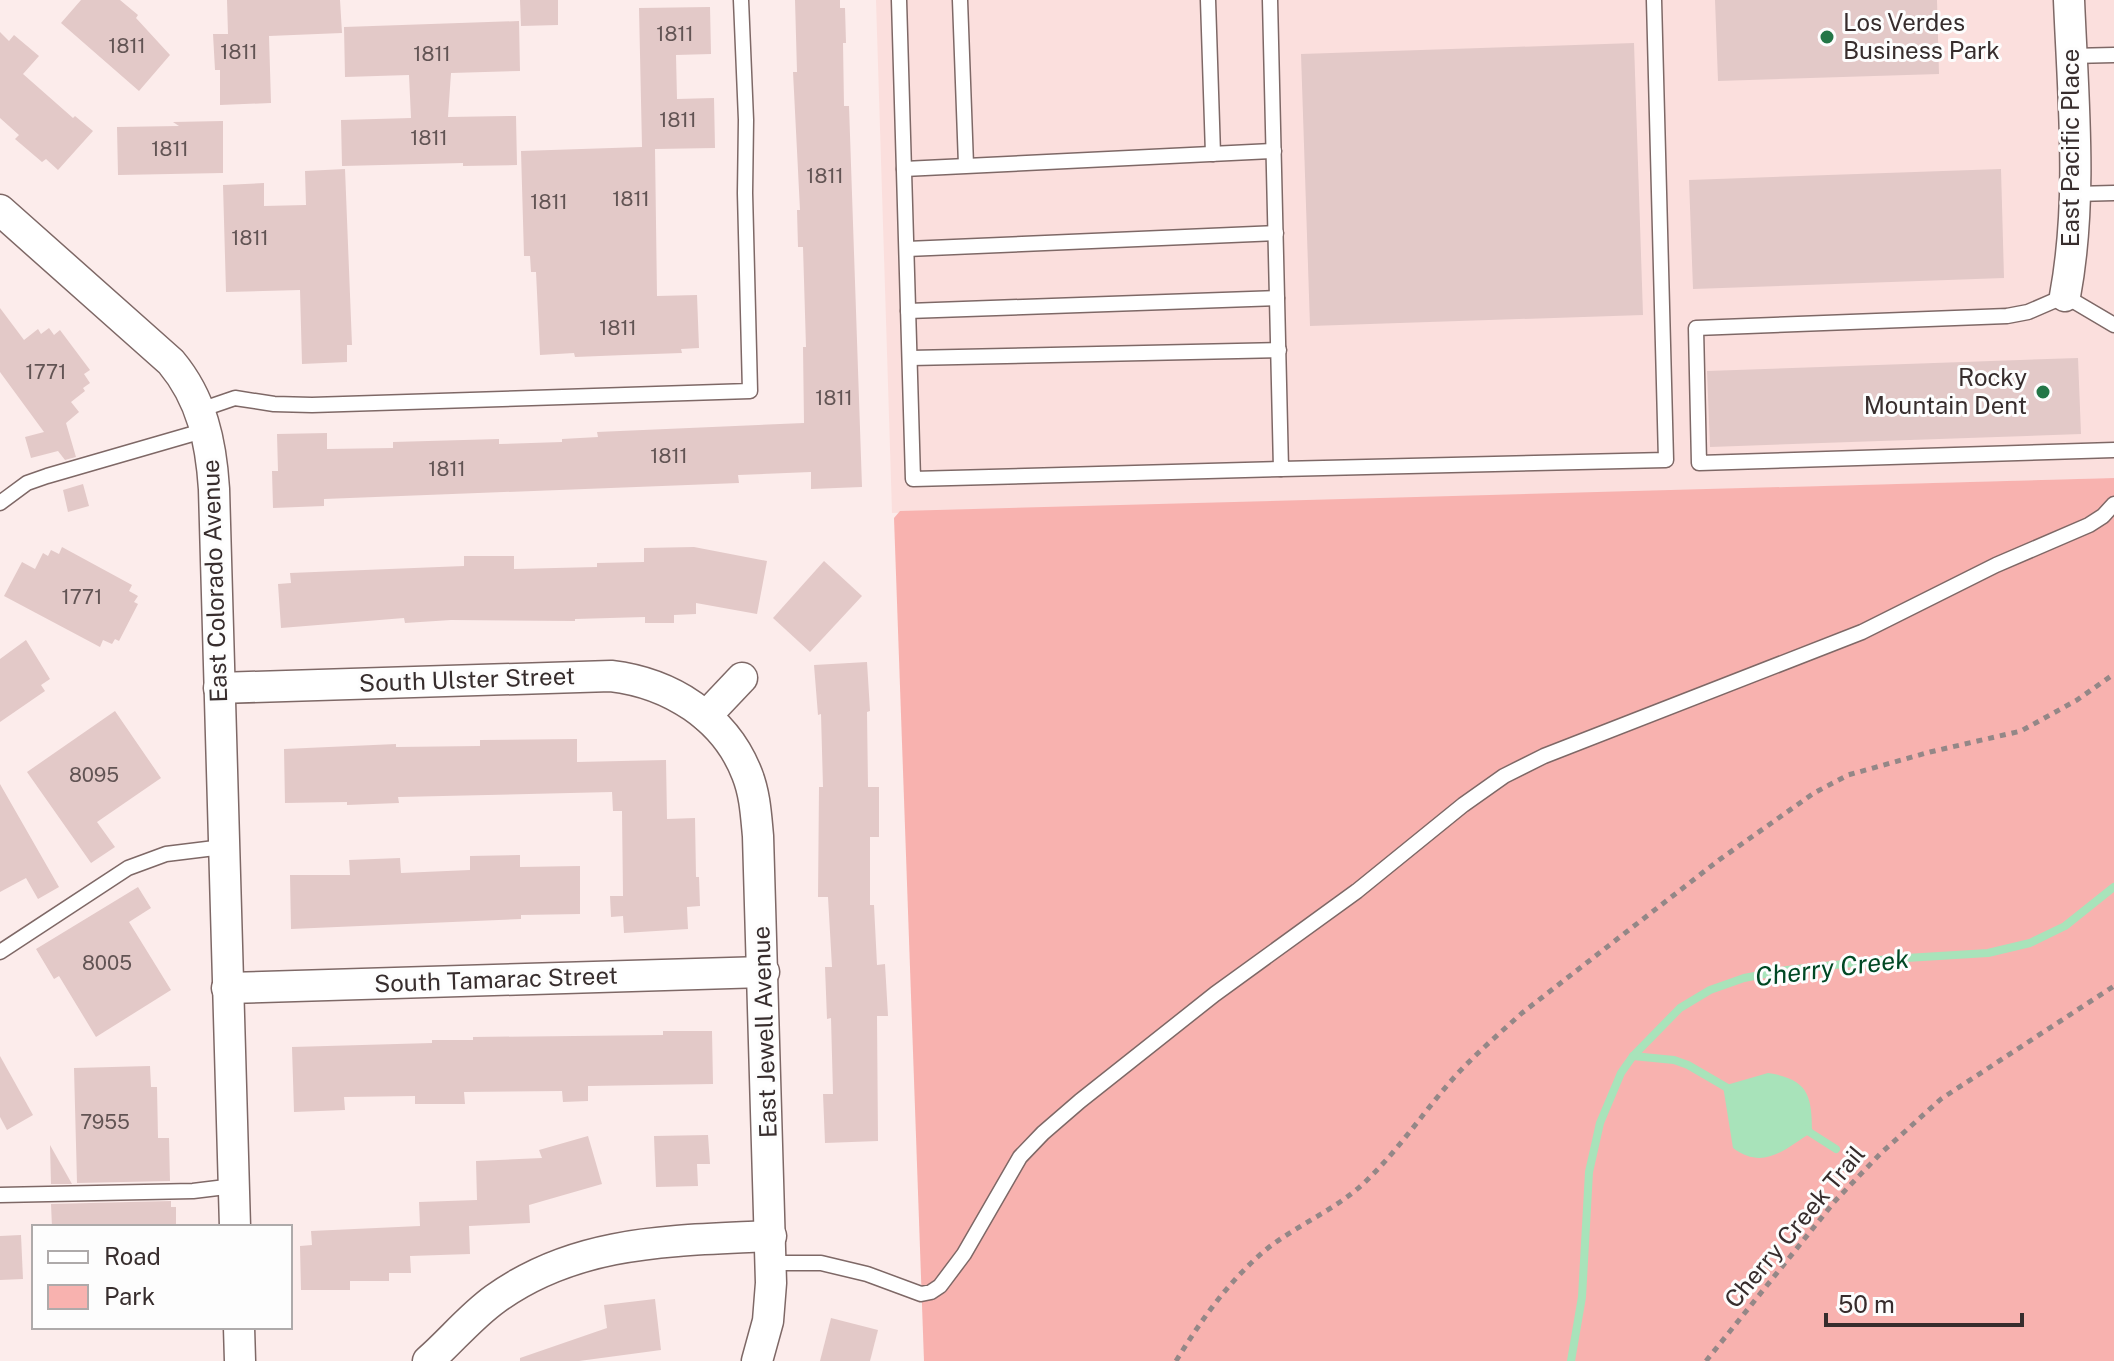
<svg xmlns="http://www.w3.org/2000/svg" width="2114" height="1361" viewBox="0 0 2114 1361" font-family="'Public Sans',sans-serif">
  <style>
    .built { fill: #fbdfdd }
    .green { fill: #f8b2af }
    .water { fill: #a8e3ba }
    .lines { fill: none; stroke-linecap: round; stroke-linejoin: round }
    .stream { stroke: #a8e3ba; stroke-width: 8 }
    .building { fill: #e3c9c8 }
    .service-casing { stroke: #7e6866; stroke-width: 17 }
    .minor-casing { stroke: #7e6866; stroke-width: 33 }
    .path { stroke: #948787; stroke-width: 5; stroke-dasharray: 6 6; stroke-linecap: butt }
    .service { stroke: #fff; stroke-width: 14 }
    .minor { stroke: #fff; stroke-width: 30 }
    .poi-dot { fill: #247647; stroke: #fdfdfd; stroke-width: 3 }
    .labels { text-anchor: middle; stroke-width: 6; stroke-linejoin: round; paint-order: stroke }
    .number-label { font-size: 20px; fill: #625454 }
    .poi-label { font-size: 24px; fill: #372d2d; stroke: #fdfdfd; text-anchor: start }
    .street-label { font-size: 24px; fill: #372d2d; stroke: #fdfdfd }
    .water-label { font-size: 26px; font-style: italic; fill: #004824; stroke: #fdfdfd }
  </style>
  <rect width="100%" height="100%" fill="#fceceb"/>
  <polygon class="built" points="876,0 2114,0 2114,478 892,513"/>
  <polygon class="green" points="2114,478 2114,1361 924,1361 894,518 900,511"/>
  <path class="water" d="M1768,1073C1808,1079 1812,1095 1812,1132C1785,1149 1764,1171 1733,1148L1723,1086Z"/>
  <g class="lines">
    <g class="stream">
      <polyline points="1633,1056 1674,1060 1688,1065 1731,1090"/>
      <polyline points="1803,1128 1836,1149"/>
      <polyline points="1571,1361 1582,1297 1589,1172 1600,1123 1621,1073 1633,1056 1680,1008 1710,990 1744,978 1787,970 1890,959 1988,953 2030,943 2065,926 2114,887"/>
    </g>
  </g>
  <g class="building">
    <polygon points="81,0 120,0 138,15 136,18 170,55 139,91 61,23"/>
    <polygon points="227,0 340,0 342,33 269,36 271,103 220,105 220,70 215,70 213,34 228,34"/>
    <polygon points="520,0 558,0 558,25 521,26"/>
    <polygon points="795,0 840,0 840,8 845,8 846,43 843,43 844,106 849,106 862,487 811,489 811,472 738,475 739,483 324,499 324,506 273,508 272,471 278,471 277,434 327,433 327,449 393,448 393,442 499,439 499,444 562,442 562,439 598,437 597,432 804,423 803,347 806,347 803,247 798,247 797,210 800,210 793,72 797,72"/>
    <polygon points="1715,0 1937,0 1939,74 1718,81"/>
    <polygon points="710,7 711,54 676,55 677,99 714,98 715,148 655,149 657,296 697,295 699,348 681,349 682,353 625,355 575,357 574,353 540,355 536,272 531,272 530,256 524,256 521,151 642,147 639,8"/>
    <polygon points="519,21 520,71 451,73 448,117 516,116 517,165 463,166 463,163 342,166 341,120 411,118 409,75 345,77 344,27"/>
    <polygon points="0,32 9,41 14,35 39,56 23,74 73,118 75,116 93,131 58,170 46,159 42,162 15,139 19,135 0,118"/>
    <polygon points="1634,43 1643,315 1310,326 1301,54"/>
    <polygon points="223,121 223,173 118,175 117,127 179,126 173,122"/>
    <polygon points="345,169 352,345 347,345 347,362 302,364 300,290 226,292 223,185 264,183 264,206 306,205 305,171"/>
    <polygon points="2001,169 2004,278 1693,289 1689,180"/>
    <polygon points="0,308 24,340 38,329 41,334 49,328 54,335 60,330 90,370 84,374 90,383 83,388 85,391 71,402 79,412 66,423 76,457 65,460 58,451 31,458 25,437 44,432 0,372"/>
    <polygon points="2078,358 2081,434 1710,447 1707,371"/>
    <polygon points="83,484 89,506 68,512 63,490"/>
    <polygon points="62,547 132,585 129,591 138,596 134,602 138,604 119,641 115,639 112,644 103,640 100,647 4,596 22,562 35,569 43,553 48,556 51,550 59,554"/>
    <polygon points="694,547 767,561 757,614 696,603 696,614 674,615 674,623 645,623 645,617 575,619 575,621 451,620 405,623 404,618 281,628 278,584 291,583 290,573 464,566 464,556 514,556 514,569 597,567 597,563 644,562 644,548"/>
    <polygon points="824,561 862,596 810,652 773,618"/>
    <polygon points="26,640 50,679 41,685 45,691 0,722 0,659"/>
    <polygon points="867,662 870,711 867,712 868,787 879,787 879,837 870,837 870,905 874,905 877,965 885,964 888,1016 877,1016 878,1141 825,1143 823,1094 833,1094 831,1018 827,1019 825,967 832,967 828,897 818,897 819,787 823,787 821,714 818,715 814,665"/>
    <polygon points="115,711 161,778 97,822 115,847 91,863 27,772"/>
    <polygon points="577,739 577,762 666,760 667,819 695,818 696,877 699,877 700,906 687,907 688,929 624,933 623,916 611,917 610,896 623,896 622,811 613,811 612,792 398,797 399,803 347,805 347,802 285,803 284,749 396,744 396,747 480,746 480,740"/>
    <polygon points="0,784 59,887 38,899 26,878 0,892"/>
    <polygon points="520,855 520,867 580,866 580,914 521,915 521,919 291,929 290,875 350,875 349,860 400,858 401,873 470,870 470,856"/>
    <polygon points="138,887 151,908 129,922 171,990 96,1037 59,976 54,979 36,949"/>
    <polygon points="663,1031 712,1031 713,1084 588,1086 588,1101 563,1102 562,1091 464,1092 465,1104 415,1104 415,1096 344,1097 345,1110 294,1112 292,1047 432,1043 432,1040 473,1040 473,1037 663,1035"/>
    <polygon points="0,1056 33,1115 7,1130 0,1117"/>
    <polygon points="150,1066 151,1087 157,1087 158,1138 169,1138 170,1181 77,1183 74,1068"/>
    <polygon points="708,1135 710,1164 697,1164 698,1186 656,1187 654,1136"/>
    <polygon points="588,1136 602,1184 529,1205 530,1223 469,1226 470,1254 410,1256 411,1273 389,1273 389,1281 350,1281 350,1290 301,1290 300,1246 312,1245 311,1231 420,1226 419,1202 477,1200 476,1161 542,1158 539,1150"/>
    <polygon points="50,1145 72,1184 51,1184"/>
    <polygon points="171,1201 171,1207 176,1207 176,1227 52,1227 51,1204"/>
    <polygon points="21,1235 23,1279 0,1280 0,1236"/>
    <polygon points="655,1299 661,1350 579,1361 520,1361 520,1358 607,1328 604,1305"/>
    <polygon points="831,1318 878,1330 870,1361 820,1361"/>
  </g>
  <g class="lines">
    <g class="service-casing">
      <g id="service">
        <polyline points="899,0 913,479 1281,469"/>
        <polyline points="960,0 966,165"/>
        <polyline points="1208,0 1213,154"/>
        <polyline points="1270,0 1281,469 1666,460 1654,0"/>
        <polyline points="2071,56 2114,55"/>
        <polyline points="904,169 1274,151"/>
        <polyline points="2075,194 2114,193"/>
        <polyline points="907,249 1276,233"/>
        <polyline points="908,311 1277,298"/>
        <polyline points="2114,325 2065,296 2028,312 2007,316 1696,328 1699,463 2114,450"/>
        <polyline points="910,358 1279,350"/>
        <polyline points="200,410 235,398 274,404 312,405 750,391 745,193 746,120 741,0"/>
        <polyline points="0,503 27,483 47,476 206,430"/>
        <polyline points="0,952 128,868 166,854 223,847"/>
        <polyline points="0,1195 193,1191 234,1186"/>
        <polyline points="771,1263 821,1263 867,1274 921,1294 931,1292 940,1286 964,1254 1020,1157 1043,1133 1080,1101 1215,994 1357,891 1463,805 1504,776 1544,756 1862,632 1996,565 2089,525 2103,516 2114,504"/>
      </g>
    </g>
    <g class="minor-casing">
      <g id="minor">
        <path d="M0,210L171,362C202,399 211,442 214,489L235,1227"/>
        <path d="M2065,296C2083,199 2073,98 2069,0"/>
        <path d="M219,688L611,676C670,683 725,717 747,774C755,794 756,815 758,836L771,1283L768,1321L757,1361"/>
        <polyline points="706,716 742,678"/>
        <polyline points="227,988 764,972"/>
        <polyline points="239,1327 240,1361"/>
        <path d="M428,1361C451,1341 470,1317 495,1299C578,1239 673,1241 771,1236"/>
      </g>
    </g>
    <g class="path">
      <path d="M1176,1361C1202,1319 1229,1280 1268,1248C1299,1224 1335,1210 1364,1183C1400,1149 1426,1108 1459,1072C1479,1051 1501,1032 1522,1013L1719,860L1814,793L1848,775L1930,752L2021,731L2077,700L2114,674"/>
      <polyline points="1706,1361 1835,1201 1881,1153 1941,1099 2114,986"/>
    </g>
    <use href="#service" class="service"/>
    <use href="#minor" class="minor"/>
  </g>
  <g class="poi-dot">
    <circle cx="1827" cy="37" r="8"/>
    <circle cx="2043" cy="392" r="8"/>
  </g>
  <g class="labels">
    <g class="number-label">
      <text x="675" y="41">1811</text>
      <text x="127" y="53">1811</text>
      <text x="239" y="59">1811</text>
      <text x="432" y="61">1811</text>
      <text x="678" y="127">1811</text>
      <text x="429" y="145">1811</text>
      <text x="170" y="156">1811</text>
      <text x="825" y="183">1811</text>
      <text x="631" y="206">1811</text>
      <text x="549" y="209">1811</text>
      <text x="250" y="245">1811</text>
      <text x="618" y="335">1811</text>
      <text x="46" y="379">1771</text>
      <text x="834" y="405">1811</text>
      <text x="669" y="463">1811</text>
      <text x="447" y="476">1811</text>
      <text x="82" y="604">1771</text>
      <text x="94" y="782">8095</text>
      <text x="107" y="970">8005</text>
      <text x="105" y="1129">7955</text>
    </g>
    <g class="poi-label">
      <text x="1843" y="31">Los Verdes<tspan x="1843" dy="28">Business Park</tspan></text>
      <text x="2027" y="386" text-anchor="end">Rocky<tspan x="2027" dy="28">Mountain Dent</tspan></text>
    </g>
    <g class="street-label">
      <text transform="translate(2071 148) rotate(-90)" y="8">East Pacific Place</text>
      <text transform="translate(215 581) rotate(-92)" y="8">East Colorado Avenue</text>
      <text transform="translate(467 680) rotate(-2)" y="8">South Ulster Street</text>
      <text transform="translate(496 980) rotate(-2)" y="8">South Tamarac Street</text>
      <text transform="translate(765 1032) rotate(-92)" y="8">East Jewell Avenue</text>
      <text transform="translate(1795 1227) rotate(-50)" y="8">Cherry Creek Trail</text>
    </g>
    <g class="water-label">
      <text transform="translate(1832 968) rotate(-7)" y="9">Cherry Creek</text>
    </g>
  </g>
  <rect x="32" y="1225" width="260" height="104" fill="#fdfdfd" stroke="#aeaaaa" stroke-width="2"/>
  <rect x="48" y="1251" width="40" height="12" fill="#ffffff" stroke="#aeaaaa" stroke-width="2"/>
  <text x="104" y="1265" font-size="24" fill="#372d2d">Road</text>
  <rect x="48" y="1285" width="40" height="24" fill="#f8b2af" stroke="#aeaaaa" stroke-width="2"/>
  <text x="104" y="1305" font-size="24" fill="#372d2d">Park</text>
  <path d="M1826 1313v12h196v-12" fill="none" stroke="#372d2d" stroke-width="4"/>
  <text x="1838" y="1313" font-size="24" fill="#372d2d" stroke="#fdfdfd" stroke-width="6" paint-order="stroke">50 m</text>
</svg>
